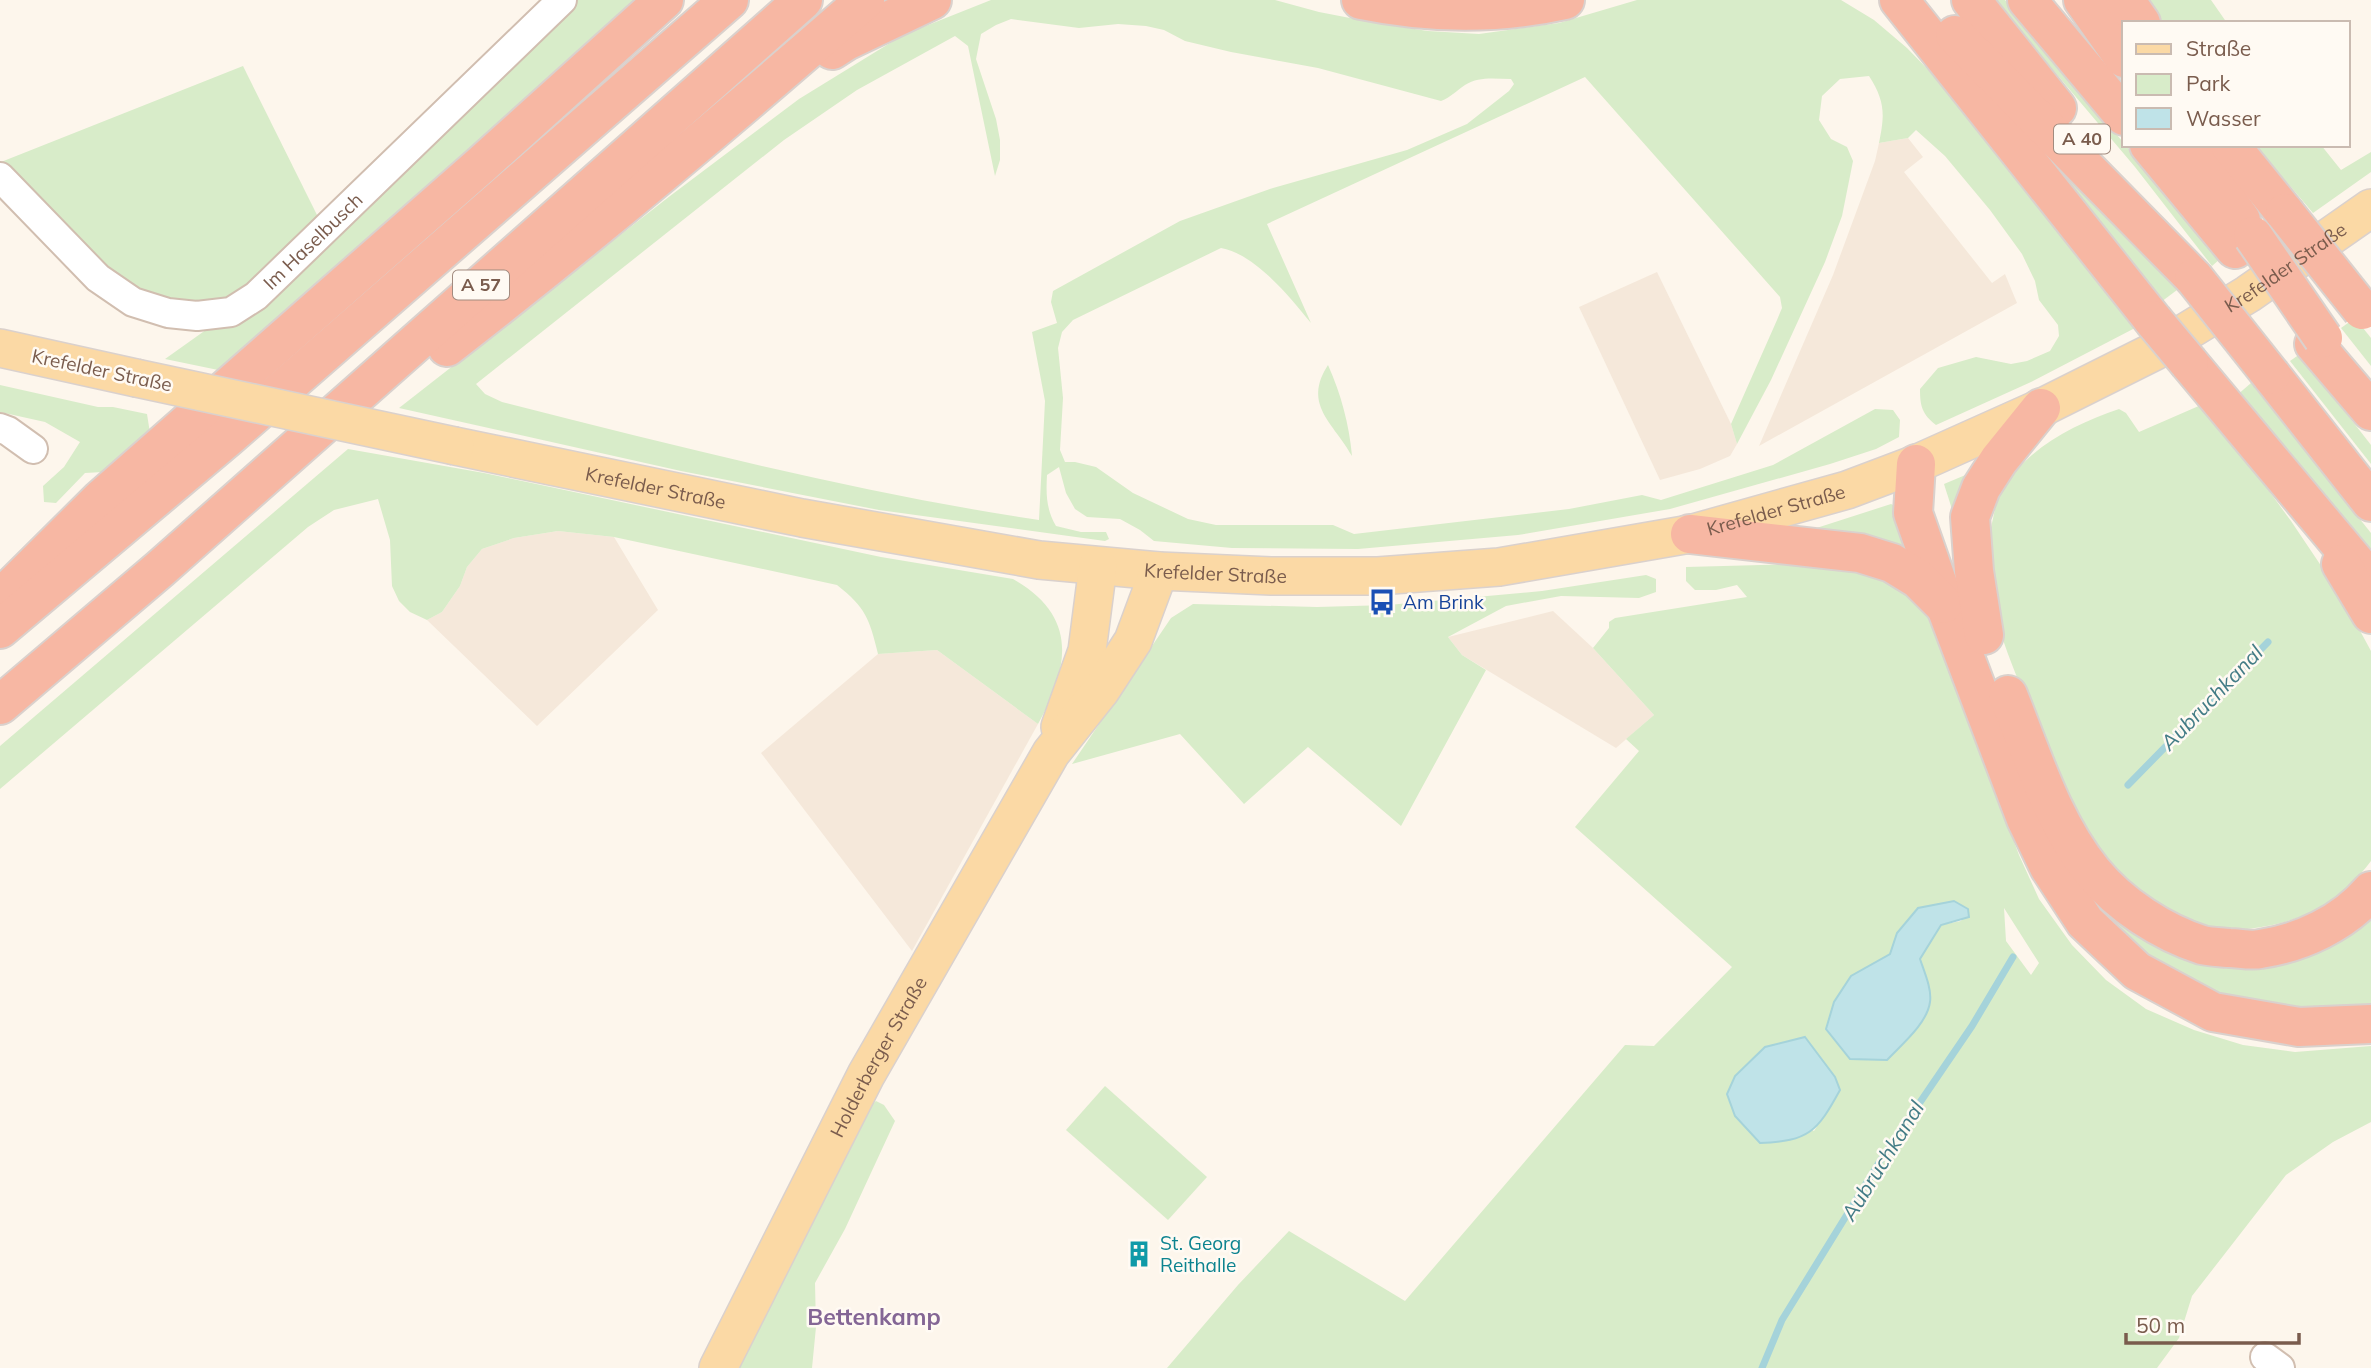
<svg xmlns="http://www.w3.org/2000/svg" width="2371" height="1368" viewBox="0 0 2371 1368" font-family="Mulish,sans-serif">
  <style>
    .residential { fill: #f5e8da }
    .green { fill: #d8ecc9; fill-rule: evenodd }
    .water { fill: #bfe3e8; stroke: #a5d3da; stroke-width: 2 }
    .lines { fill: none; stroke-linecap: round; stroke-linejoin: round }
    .stream { stroke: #a5d3da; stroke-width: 7 }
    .minor-casing { stroke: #d1beb0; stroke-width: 32 }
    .major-casing { stroke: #dad1cd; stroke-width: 40 }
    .highway-casing { stroke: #dad1cd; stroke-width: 42 }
    .minor { stroke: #fff; stroke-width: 28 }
    .major { stroke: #fbd9a5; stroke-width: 37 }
    .highway { stroke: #f7b7a3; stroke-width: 38 }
    .major-bridge-casing { stroke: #dad1cd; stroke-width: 40; stroke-linecap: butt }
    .highway-bridge-casing { stroke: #dad1cd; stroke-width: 42; stroke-linecap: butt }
    .major-bridge { stroke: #fbd9a5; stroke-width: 37 }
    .highway-bridge { stroke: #f7b7a3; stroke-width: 38 }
    .labels { text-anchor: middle; stroke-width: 5; stroke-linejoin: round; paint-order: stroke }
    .shield { fill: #fffaf3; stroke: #a28b7f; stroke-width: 2 }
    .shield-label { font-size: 18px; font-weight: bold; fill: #7a5c4d }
    .street-label { font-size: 19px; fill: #7a5c4d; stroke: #fffaf3 }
    .transit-label { font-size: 19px; fill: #164399; stroke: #fffaf3; text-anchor: start }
    .culture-label { font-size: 19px; fill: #0d838f; stroke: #fffaf3; text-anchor: start }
    .water-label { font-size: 21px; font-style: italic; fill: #437c86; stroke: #fffaf3 }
    .quarter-label { font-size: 23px; font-weight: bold; fill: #846695; stroke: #fffaf3 }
  </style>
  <rect width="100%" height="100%" fill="#fdf6ec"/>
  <g class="residential">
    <polygon points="1908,138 1923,157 1904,172 1992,283 2005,274 2017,303 1759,446 1833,275 1875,161 1879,143"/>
    <polygon points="1657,272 1731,424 1737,444 1730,456 1700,469 1660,480 1579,307"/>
    <polygon points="558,531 614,537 658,610 537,726 427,620 442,612 460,586 467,567 482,549 514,538"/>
    <polygon points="1553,611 1593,648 1654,715 1616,748 1462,655 1448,637"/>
    <polygon points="937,650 1038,724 912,951 761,753 878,654"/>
  </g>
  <g class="green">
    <polygon points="574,0 637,0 591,44 452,164 223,371 165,359 210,327"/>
    <path d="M991,0H1275L1319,12L1381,24L1428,31L1479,34L1559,23L1637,0H1841L1874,20L1907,48L1944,86L2135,328L2031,382L1936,425C1922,414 1920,406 1920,389L1938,368L1976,357L2011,364L2027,361L2050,351L2059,336L2058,325L2039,300L2035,281L2022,254L1990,210L1945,156L1916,130L1908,138L1879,143C1885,114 1885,101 1869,76L1840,79L1822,96L1819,120L1831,139L1847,147L1853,161L1842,216L1825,262L1771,380L1737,444L1731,424L1777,320L1782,308L1780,297L1585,77L1267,224L1311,323C1290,297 1255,254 1221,248L1073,320L1062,332L1058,348L1063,398L1060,450L1065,462H1075L1096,467L1133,493L1188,519L1216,525H1333L1354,534L1569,509L1642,495L1661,500L1773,465L1875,409L1893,410L1900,420L1899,437L1876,449L1830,464L1670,509L1518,535L1358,549L1232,548L1154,541L1140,530L1120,519L1087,517L1075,509L1066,493L1059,467L1047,475C1046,494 1046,509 1056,526L1081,532H1106L1109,539L1105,541L879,510L681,471L399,408L670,196L799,99L903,35ZM1011,19L1079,28L1118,24L1146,26L1164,30L1185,41L1231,52L1318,68L1441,101C1451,97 1456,91 1465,85C1479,76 1495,79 1511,79L1514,84L1509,91L1467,124L1407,150L1273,188L1180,221L1053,291L1051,302L1057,323L1032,332L1045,401L1039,520C858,493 680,447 502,402L485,394L476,384L784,140L857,90L955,36L968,46L995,176L1000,160V140L996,119L976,59L981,34L996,25Z"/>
    <polygon points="1994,0 2005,0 2220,259 2212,266 2135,167"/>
    <polygon points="2140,0 2211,0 2227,23 2157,23"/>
    <polygon points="1942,31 2132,236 2177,290 2161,302"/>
    <polygon points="243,66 320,221 226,304 167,306 103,274 1,162"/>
    <polygon points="2255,145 2321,145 2341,170 2371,152 2371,172 2313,213"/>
    <polygon points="2355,318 2371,338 2371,366 2341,328"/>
    <polygon points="2300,354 2371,445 2371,464 2290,361"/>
    <path d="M1328,365C1341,394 1349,424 1352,456C1334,423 1302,405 1328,365Z"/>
    <polygon points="2251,383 2371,533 2371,562 2236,396"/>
    <polygon points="0,385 98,407 113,407 147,414 150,433 103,472 85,473 56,503 44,502 43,486 64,467 80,442 45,422 0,412"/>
    <path d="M2201,405L2231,439L2291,521L2340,594L2371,651V861C2342,899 2314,917 2267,926C2251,929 2235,931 2219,929C2212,929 2205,926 2199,924C2142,905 2097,857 2069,805C2053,774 2042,739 2029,707C2006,649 1977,587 1992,523C1994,515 1995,505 1999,498C2020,451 2072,425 2119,409L2126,413L2139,432Z"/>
    <path d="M348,449L484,473L881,557L1013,579C1078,616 1070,666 1038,724L937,650L878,654C869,618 866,608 837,585L614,537L558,531L514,538L482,549L467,567L460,586L442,612L427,620L410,612L399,601L392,586L390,540L378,499L334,510L308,527L0,789V746Z"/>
    <polygon points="1975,471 1956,522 1944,484"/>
    <polygon points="1891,504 1895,506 1917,560 1801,533"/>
    <path d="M1794,564L1832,567L1874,576L1907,593L1926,614L1948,662L2019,855L2039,899L2072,945L2106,980L2146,1009L2194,1030L2243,1045L2295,1052L2371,1046V1122L2333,1142L2286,1175L2192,1296L2179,1338L2157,1368H1167L1238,1285L1289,1231L1405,1301L1625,1045L1654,1046L1732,967L1575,827L1639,751L1626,739L1654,715L1593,648L1609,628V622L1615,618L1747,597L1737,585L1716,590H1695L1686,581V567ZM2004,908L2039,963L2031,975L2006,941ZM1968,909L1961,921L1941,925L1920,959L1927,981L1875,963ZM1805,1037L1835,1077L1840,1091L1814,1131L1735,1076L1765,1047Z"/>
    <polygon points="1646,575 1656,579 1656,592 1639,598 1561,596 1506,606 1448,637 1462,655 1486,670 1401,826 1308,747 1244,804 1180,734 1072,764 1171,618 1193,604 1317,607 1388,605 1542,591"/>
    <polygon points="2033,794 2203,954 2371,905 2371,1016 2217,1003 2143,965 2057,863"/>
    <polygon points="1105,1086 1207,1177 1168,1220 1066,1130"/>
    <polygon points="876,1101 884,1105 895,1121 845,1229 815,1283 816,1327 812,1368 732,1368 866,1109"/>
  </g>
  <g class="water">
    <path d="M1954,901L1968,909L1969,917L1941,925L1920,959C1924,971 1932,989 1930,1002C1927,1024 1901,1045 1887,1060L1850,1059L1826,1029L1834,1002L1851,976L1890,954L1897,933L1918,908Z"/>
    <path d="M1805,1037L1835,1077L1840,1090C1817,1132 1809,1141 1760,1143L1735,1116L1727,1094L1735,1076L1765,1047Z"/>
  </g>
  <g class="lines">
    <g class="stream">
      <polyline points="2128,785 2268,642"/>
      <polyline points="1762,1368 1782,1320 1880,1161 1972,1026 2013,957"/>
    </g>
    <g class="minor-casing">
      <g id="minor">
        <path id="s1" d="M0,177L98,278L133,302L168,313L197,316L231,312L256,296L562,0"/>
        <polyline points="0,428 8,431 33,449"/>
        <polyline points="2265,1357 2280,1368"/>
      </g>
    </g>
    <g class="major-casing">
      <g id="major">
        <polyline points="0,348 136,378"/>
        <path id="s2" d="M455,446L802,518L1039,560L1159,571L1271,576H1378L1499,567L1690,534L1847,490L1916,464L2041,408L2155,351L2248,294L2371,208"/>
        <polyline points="1060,727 1087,651 1098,566"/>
        <path id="s3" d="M718,1368L866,1075L1051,753L1101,690L1133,641L1159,571"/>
      </g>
    </g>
    <g class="highway-casing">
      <g id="highway">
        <path d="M1361,0C1429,14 1497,15 1565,0"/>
        <polyline points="1899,0 2153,320"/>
        <polyline points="1971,0 2057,108"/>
        <polyline points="2027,0 2124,116"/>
        <polyline points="2083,0 2124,58"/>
        <polyline points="2125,0 2141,23"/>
        <polyline points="1955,35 2194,278"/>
        <polyline points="832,50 846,41 932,0"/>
        <polyline points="2149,145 2235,249"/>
        <polyline points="2188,145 2241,220"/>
        <polyline points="2230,145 2285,213"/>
        <polyline points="2314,344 2371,411"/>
        <path d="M447,347C590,236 729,119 865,0"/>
        <polyline points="2189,363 2371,581"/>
        <polyline points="2271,375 2371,502"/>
        <polyline points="1916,464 1913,513 1947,610 2026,819 2049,867 2085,922 2137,971 2213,1012 2299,1027 2371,1024"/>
        <polyline points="1690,534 1860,553 1892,563 1918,579 1943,604"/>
        <polyline points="2341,564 2371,614"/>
        <polyline points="0,599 101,499 482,164 664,0"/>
        <polyline points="0,629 227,438 729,0"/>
        <polyline points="1984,635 1974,571 1970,517 1981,488 1999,460 2041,408"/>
        <path d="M2008,695C2032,754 2052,822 2093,872C2120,905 2162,932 2202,945C2210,947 2220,947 2229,948C2239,948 2250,951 2260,949C2301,943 2344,923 2371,891"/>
        <polyline points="0,705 160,569 803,0"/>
      </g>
    </g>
    <use href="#minor" class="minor"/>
    <use href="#major" class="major"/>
    <use href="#highway" class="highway"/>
    <g class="major-bridge-casing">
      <polyline id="major-bridge" points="136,378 455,446"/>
    </g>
    <g class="highway-bridge-casing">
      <g id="highway-bridge">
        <polyline points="2285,213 2362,310"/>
        <polyline points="2253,236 2323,338"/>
        <polyline points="2194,278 2271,375"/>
        <polyline points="2153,320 2189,363"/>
      </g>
    </g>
    <use href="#major-bridge" class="major-bridge"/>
    <use href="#highway-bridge" class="highway-bridge"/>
  </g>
  <defs>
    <g id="bus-bare" transform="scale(2.1)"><path d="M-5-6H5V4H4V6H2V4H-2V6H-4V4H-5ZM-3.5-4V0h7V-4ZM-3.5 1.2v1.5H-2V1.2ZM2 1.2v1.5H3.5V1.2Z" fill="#1a4fb4" stroke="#fffaf3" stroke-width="2.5" paint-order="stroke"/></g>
    <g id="building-bare" transform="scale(2.1)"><path d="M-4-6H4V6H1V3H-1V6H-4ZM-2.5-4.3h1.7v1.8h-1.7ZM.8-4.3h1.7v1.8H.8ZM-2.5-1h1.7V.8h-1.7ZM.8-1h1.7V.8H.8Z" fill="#0f9aa8" stroke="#fffaf3" stroke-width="2.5" paint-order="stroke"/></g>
  </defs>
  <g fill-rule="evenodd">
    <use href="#bus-bare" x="1382" y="602"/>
    <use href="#building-bare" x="1139" y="1254"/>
  </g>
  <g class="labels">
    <g class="shield">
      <rect x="2054" y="124.5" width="56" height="29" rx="5"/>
      <rect x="453" y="270.5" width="56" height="29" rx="5"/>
    </g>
    <g class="shield-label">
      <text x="2082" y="145">A 40</text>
      <text x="481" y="291">A 57</text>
    </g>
    <g class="street-label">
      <text dy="7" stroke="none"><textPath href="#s1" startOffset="392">Im Haselbusch</textPath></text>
      <text dy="7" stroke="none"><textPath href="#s2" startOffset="1906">Krefelder Straße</textPath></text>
      <text transform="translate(102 370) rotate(12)" y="7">Krefelder Straße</text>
      <text dy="7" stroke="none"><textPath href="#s2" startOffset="205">Krefelder Straße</textPath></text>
      <text dy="7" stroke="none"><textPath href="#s2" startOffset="1339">Krefelder Straße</textPath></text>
      <text dy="7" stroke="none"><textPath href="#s2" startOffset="772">Krefelder Straße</textPath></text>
      <text dy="7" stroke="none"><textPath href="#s3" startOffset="350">Holderberger Straße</textPath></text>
    </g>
    <g class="transit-label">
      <text x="1403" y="609">Am Brink</text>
    </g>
    <g class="culture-label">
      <text x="1160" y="1250">St. Georg<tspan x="1160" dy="22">Reithalle</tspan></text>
    </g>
    <g class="water-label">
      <text transform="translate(2212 698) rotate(-46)" y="7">Aubruchkanal</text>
      <text transform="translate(1883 1161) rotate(-58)" y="7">Aubruchkanal</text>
    </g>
    <g class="quarter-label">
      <text x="874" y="1325">Bettenkamp</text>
    </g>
  </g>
  <rect x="2122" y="21" width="228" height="126" fill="#fffaf3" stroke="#cabbb1" stroke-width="2"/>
  <rect x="2136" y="44" width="35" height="10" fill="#fbd9a5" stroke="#cabbb1" stroke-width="2"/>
  <text x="2186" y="56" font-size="21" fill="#7a5c4d">Straße</text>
  <rect x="2136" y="74" width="35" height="21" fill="#d8ecc9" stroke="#cabbb1" stroke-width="2"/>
  <text x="2186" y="91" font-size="21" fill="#7a5c4d">Park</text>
  <rect x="2136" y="108" width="35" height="21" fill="#bfe3e8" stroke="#cabbb1" stroke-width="2"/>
  <text x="2186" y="126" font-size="21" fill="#7a5c4d">Wasser</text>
  <path d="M2126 1333v10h173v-10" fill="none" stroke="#7a5c4d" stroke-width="3.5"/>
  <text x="2136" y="1333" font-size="21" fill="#7a5c4d" stroke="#fffaf3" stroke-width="5" paint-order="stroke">50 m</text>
</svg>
